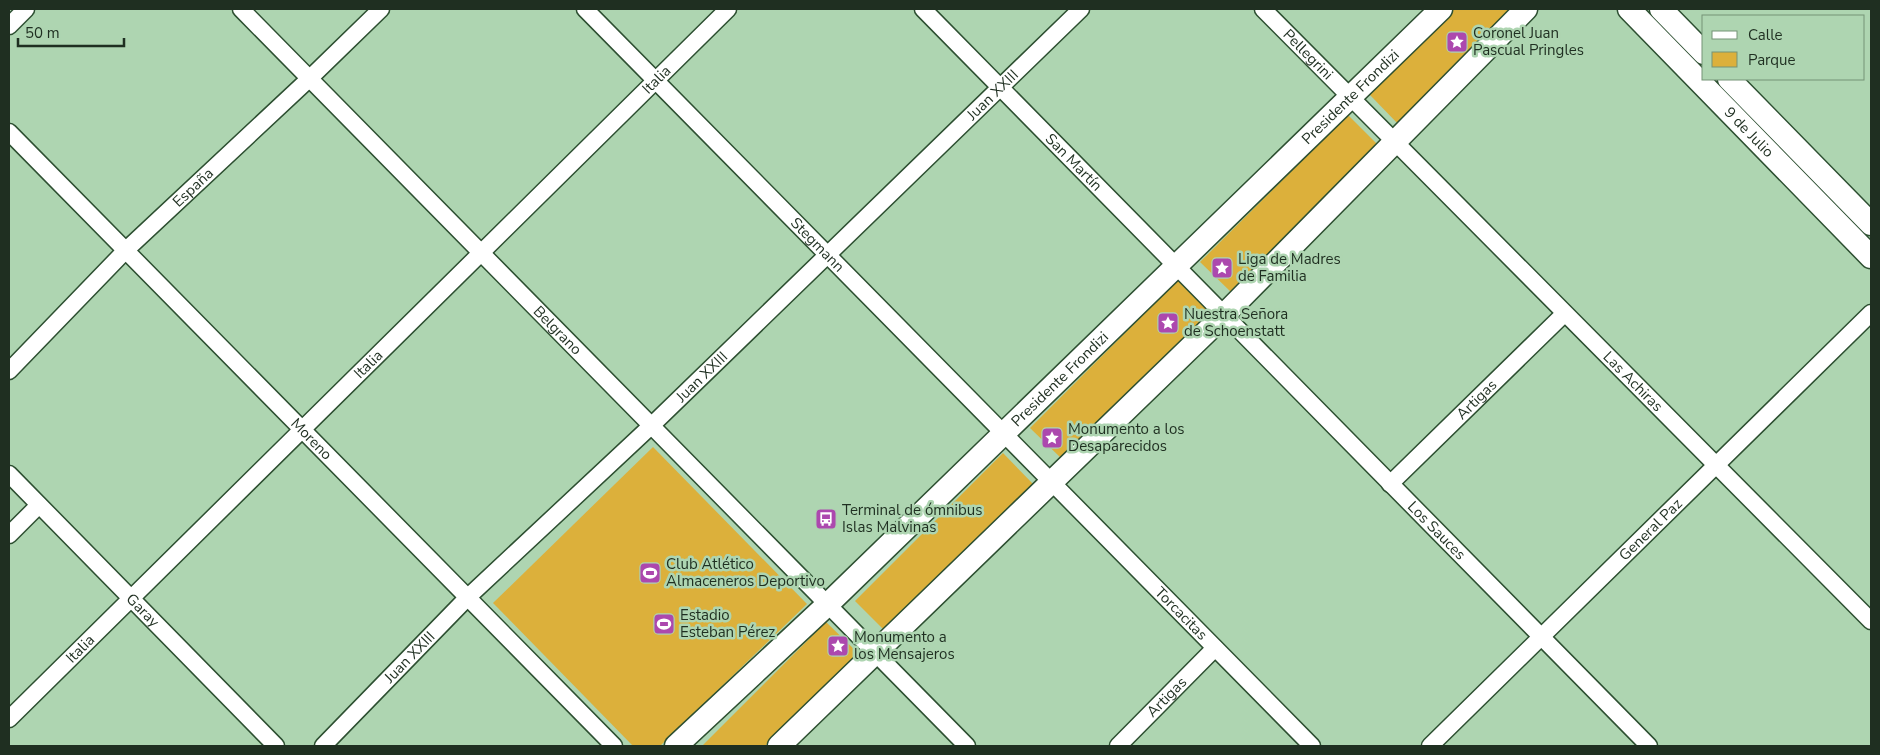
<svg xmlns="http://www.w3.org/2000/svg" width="1880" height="755" viewBox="0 0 1880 755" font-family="'Nunito Sans',sans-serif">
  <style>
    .green { fill: #dcb03b }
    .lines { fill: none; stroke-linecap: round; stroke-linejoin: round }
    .minor-casing { stroke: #2d4f31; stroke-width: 19 }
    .secondary-casing { stroke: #2d4f31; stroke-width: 25 }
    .minor { stroke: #fff; stroke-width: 16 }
    .secondary { stroke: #fff; stroke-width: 22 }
    .labels { text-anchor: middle; stroke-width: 5; stroke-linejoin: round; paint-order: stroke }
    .poi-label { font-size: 15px; fill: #1f2f21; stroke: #aed5b1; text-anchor: start }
    .street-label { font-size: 15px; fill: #1f2f21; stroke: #aed5b1 }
  </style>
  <rect width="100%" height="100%" fill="#aed5b1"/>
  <g class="green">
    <polygon points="1454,9 1517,9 1400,126 1369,94"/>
    <polygon points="1348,115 1379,146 1232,293 1200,262"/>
    <polygon points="1178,280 1210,312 1062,459 1030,428"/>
    <polygon points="653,447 807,604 660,746 633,746 493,603"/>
    <polygon points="1003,453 1034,485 886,632 855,601"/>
    <polygon points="826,622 858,653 765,746 702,746"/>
  </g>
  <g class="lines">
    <g class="minor-casing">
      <g id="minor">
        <path id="s1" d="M241,9L967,746"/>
        <path id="s2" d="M585,9L1312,746"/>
        <path id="s3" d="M923,9L1649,746"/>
        <path id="s4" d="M1263,9L1871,621"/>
        <polyline points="9,26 26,9"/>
        <path id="s5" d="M9,132L614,746"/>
        <path id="s6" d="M9,371L126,250L310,78L381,9"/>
        <path id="s7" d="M9,474L276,746"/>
        <path id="s8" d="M1390,484L1564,314"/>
        <polyline points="9,535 39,505"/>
        <path id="s9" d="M9,719L728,9"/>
        <path id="s10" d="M323,746L468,597L651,426L1081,9"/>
        <path id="s11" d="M1118,746L1215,648"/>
        <path id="s12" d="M1430,746L1871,313"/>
      </g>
    </g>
    <g class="secondary-casing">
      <g id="secondary">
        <path id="s13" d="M1629,9L1871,257"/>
        <polyline points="1661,9 1704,53"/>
        <polyline points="1729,79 1871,224"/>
        <path id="s14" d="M676,746L827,605L1441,9"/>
        <polyline points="779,746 1224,315 1526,9"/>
      </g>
    </g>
    <use href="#minor" class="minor"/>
    <use href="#secondary" class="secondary"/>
  </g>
  <defs>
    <g id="sight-square" transform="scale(1.125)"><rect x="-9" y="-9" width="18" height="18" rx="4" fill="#ac48ae" stroke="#aed5b1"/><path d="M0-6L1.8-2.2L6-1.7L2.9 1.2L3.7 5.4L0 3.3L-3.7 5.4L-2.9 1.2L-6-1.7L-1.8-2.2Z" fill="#fff"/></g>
    <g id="bus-square" transform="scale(1.125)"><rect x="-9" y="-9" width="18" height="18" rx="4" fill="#ac48ae" stroke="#aed5b1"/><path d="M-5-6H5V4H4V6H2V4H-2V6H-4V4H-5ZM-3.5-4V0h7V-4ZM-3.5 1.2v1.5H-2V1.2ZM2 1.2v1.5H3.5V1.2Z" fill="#fff"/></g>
    <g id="stadium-square" transform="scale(1.125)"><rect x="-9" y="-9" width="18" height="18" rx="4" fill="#ac48ae" stroke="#aed5b1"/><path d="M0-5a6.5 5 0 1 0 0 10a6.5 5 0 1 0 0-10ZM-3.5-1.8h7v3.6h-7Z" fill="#fff"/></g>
  </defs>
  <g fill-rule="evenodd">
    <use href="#sight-square" x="1457" y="42"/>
    <use href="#sight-square" x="1222" y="268"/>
    <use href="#sight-square" x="1168" y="323"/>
    <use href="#sight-square" x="1052" y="438"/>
    <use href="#bus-square" x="826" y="519"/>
    <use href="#stadium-square" x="650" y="573"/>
    <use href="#stadium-square" x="664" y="624"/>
    <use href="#sight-square" x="838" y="646"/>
  </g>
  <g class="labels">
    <g class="poi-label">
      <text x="1473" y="38">Coronel Juan<tspan x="1473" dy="17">Pascual Pringles</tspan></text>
      <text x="1238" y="264">Liga de Madres<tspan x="1238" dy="17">de Familia</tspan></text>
      <text x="1184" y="319">Nuestra Señora<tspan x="1184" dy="17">de Schoenstatt</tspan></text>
      <text x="1068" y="434">Monumento a los<tspan x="1068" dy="17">Desaparecidos</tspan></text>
      <text x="842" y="515">Terminal de ómnibus<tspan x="842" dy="17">Islas Malvinas</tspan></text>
      <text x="666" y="569">Club Atlético<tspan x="666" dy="17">Almaceneros Deportivo</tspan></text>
      <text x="680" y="620">Estadio<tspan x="680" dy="17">Esteban Pérez</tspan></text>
      <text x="854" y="642">Monumento a<tspan x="854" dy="17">los Mensajeros</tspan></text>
    </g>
    <g class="street-label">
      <text dy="5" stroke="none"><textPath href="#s4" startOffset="64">Pellegrini</textPath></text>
      <text dy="5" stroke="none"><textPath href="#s9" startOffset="910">Italia</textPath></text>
      <text dy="5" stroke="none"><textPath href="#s10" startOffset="934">Juan XXIII</textPath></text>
      <text dy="5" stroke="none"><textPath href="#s14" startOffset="936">Presidente Frondizi</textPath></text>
      <text dy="5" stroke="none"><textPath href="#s13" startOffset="172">9 de Julio</textPath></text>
      <text dy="5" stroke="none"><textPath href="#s3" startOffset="215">San Martín</textPath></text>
      <text dy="5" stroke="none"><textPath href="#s6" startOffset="260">España</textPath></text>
      <text dy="5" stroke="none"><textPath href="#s2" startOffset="331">Stegmann</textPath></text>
      <text dy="5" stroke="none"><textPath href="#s1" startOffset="451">Belgrano</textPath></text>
      <text dy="5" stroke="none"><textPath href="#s9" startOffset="505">Italia</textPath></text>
      <text dy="5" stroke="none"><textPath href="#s10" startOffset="529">Juan XXIII</textPath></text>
      <text dy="5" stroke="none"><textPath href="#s14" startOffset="531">Presidente Frondizi</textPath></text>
      <text dy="5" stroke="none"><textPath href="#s4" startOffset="525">Las Achiras</textPath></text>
      <text dy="5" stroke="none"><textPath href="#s8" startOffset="121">Artigas</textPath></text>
      <text dy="5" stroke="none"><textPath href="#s5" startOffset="431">Moreno</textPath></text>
      <text dy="5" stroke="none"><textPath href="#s12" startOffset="309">General Paz</textPath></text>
      <text dy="5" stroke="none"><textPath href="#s3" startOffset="732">Los Sauces</textPath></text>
      <text dy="5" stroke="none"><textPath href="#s7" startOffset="191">Garay</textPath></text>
      <text dy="5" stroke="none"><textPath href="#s2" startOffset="849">Torcacitas</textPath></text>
      <text dy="5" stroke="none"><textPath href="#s9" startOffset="100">Italia</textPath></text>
      <text dy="5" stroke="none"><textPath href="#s10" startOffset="124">Juan XXIII</textPath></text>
      <text dy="5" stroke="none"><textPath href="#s11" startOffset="69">Artigas</textPath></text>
    </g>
  </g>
  <rect width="1880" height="755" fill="none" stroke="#1f2f21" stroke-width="20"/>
  <rect x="1702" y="15" width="162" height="65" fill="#aed5b1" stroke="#759377"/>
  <rect x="1712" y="31" width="25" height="8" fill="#ffffff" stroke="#759377"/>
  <text x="1748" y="40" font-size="15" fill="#1f2f21">Calle</text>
  <rect x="1712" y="52" width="25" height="15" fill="#dcb03b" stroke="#759377"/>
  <text x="1748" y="65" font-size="15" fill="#1f2f21">Parque</text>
  <path d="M18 38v8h106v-8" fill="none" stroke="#1f2f21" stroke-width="2.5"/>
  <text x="25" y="38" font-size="15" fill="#1f2f21" stroke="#aed5b1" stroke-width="4" paint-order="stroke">50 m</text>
</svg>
